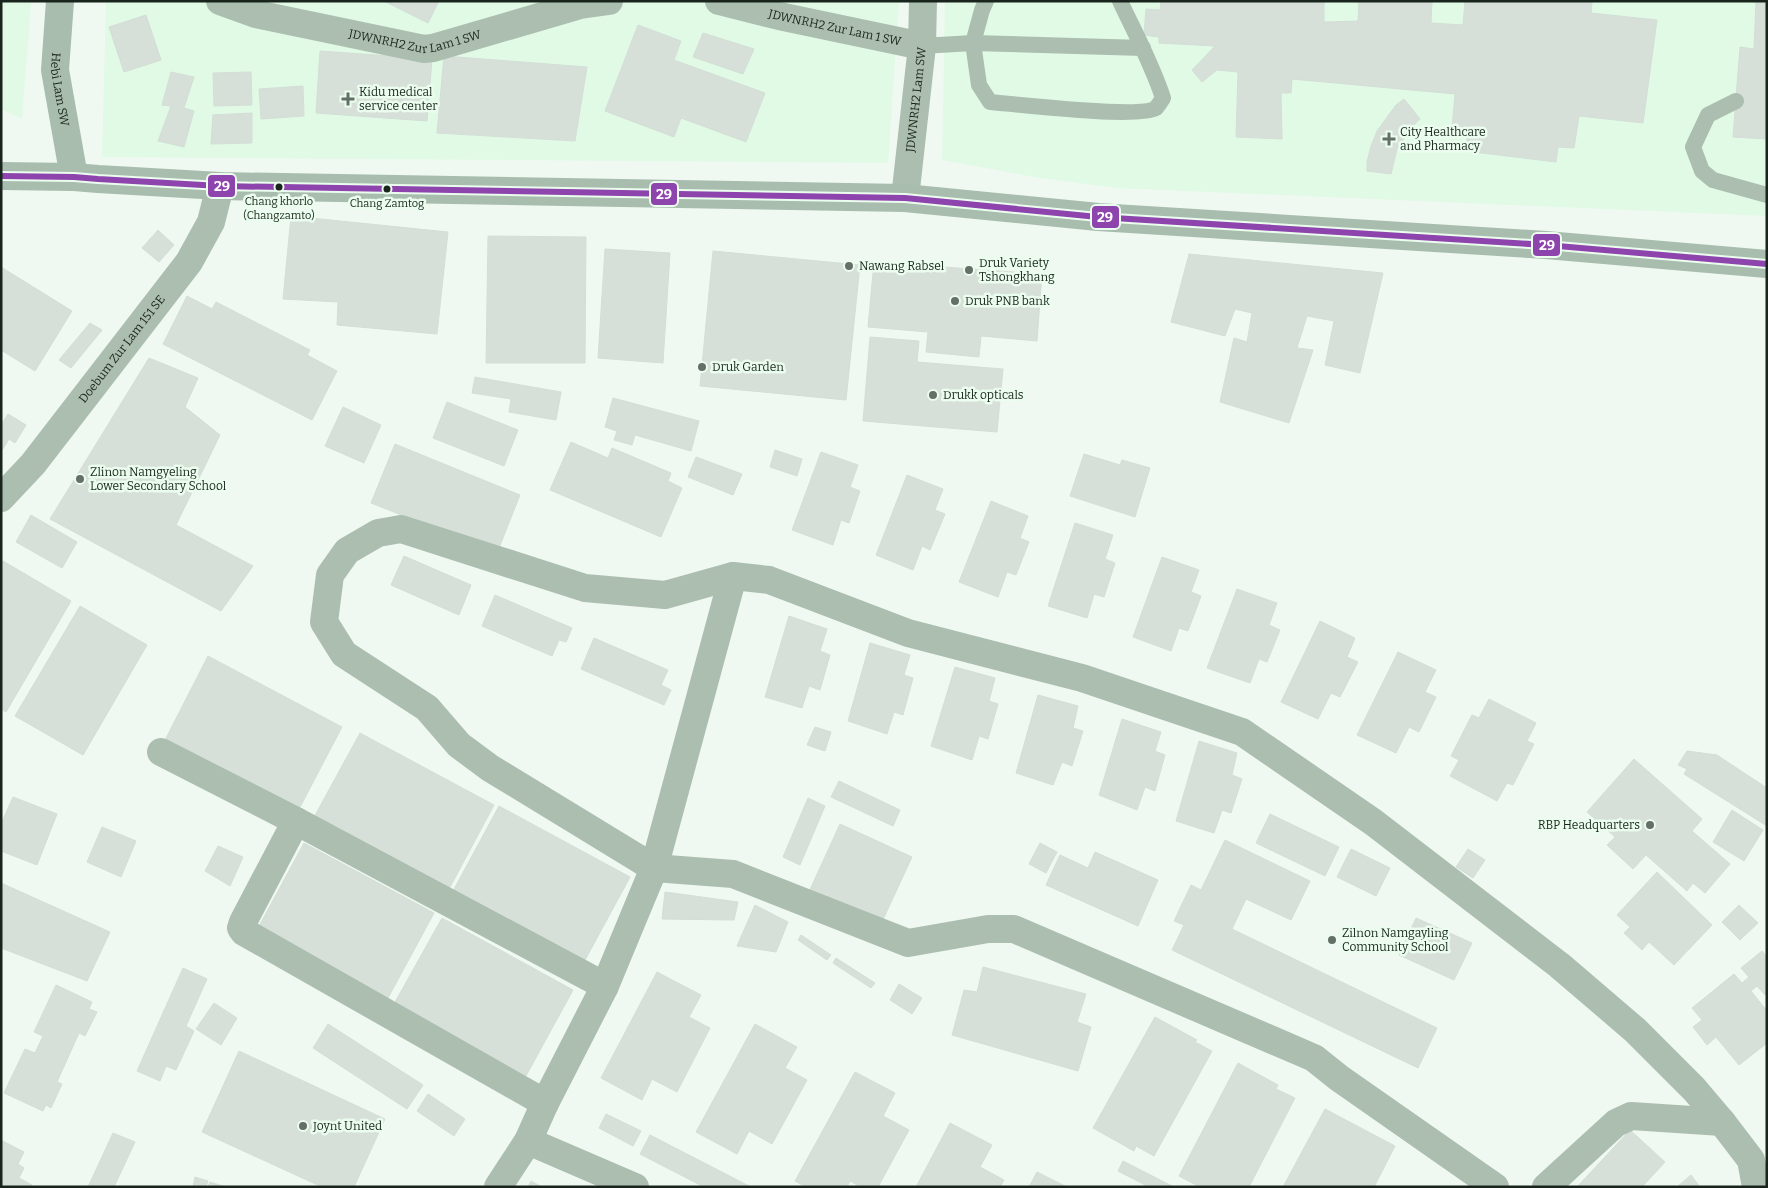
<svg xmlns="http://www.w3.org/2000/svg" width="1768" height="1188" viewBox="0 0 1768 1188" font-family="Bitter,serif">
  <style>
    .built { fill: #e1fae6 }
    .building { fill: #d6e0d8; stroke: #d3ded6 }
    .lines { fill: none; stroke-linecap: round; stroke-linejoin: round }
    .lane { stroke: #acbeb0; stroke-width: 16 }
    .street { stroke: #acbeb0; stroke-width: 28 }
    .secondary { stroke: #a8bdad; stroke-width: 28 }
    .bus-1-casing { stroke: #ebfdee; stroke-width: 10 }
    .bus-1 { stroke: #8e44ad; stroke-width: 6 }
    .poi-dot { fill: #646f67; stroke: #ebfdee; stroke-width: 2 }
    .bus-dot { fill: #19251c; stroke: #ebfdee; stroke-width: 2 }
    .labels { text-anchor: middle; stroke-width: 5; stroke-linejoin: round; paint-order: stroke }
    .bus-label { font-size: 11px; fill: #19251c; stroke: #ebfdee }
    .street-label { font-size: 12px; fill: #19251c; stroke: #ebfdee }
    .poi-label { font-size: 12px; fill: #19251c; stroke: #ebfdee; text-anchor: start }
    .line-badge { stroke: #ebfdee; stroke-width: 2 }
    .badge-label { font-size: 14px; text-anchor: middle; font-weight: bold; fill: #fff }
  </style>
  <rect width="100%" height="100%" fill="#eff9f1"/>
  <g class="built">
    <polygon points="1,1 31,1 22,119 1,109"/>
    <polygon points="106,1 899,1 888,163 102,157"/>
    <polygon points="945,1 1767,1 1767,216 1116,188 1034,177 942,160"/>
  </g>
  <g class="building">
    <polygon points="384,1 439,1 428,23"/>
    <polygon points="1161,1 1324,1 1324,22 1358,21 1359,1 1432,1 1431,23 1463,25 1465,1 1592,1 1591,13 1657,20 1643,123 1579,116 1574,148 1558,147 1556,162 1465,151 1468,133 1452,129 1455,94 1292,79 1291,93 1281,93 1282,139 1236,137 1238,72 1217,70 1202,82 1192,70 1215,46 1159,43 1159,37 1144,35 1146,9 1160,10"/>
    <polygon points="1756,1 1767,1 1767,139 1733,137 1740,47 1754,49"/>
    <polygon points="146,15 161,60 124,72 109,27"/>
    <polygon points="638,25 681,41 674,60 765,93 746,142 681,118 674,137 605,111"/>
    <polygon points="703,33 754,49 743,74 693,57"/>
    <polygon points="320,51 432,59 427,121 316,113"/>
    <polygon points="444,56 587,67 575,141 437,133"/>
    <polygon points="171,72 194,77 184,108 194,111 184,147 158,141 171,106 162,105"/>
    <polygon points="251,72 252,105 214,106 213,73"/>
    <polygon points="303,86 304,116 261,119 259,89"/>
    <polygon points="1404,99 1420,119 1410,129 1397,149 1391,174 1367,171 1367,162 1371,146 1377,131 1396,105"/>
    <polygon points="252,113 252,143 211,144 213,115"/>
    <polygon points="291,216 448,232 437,334 337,325 338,302 283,299"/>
    <polygon points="158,230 174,245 159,262 142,248"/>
    <polygon points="488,236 586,237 585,363 486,363"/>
    <polygon points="605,249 670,253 663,363 598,358"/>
    <polygon points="713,251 860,265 846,400 700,386"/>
    <polygon points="1189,254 1383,273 1360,373 1325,365 1334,321 1307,316 1297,348 1313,350 1289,423 1220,402 1234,338 1247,342 1252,313 1235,309 1225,336 1171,322"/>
    <polygon points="874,262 1042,274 1037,341 981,336 979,357 926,352 928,332 868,327"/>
    <polygon points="1,267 72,311 35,371 1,350"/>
    <polygon points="187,296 212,309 216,302 310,350 307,355 337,371 312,420 163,344"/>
    <polygon points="90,323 102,330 71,368 59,360"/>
    <polygon points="870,337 919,341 917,362 1003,369 997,432 863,421"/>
    <polygon points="149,358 198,378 185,407 220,435 176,525 253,566 221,611 50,519"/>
    <polygon points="475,377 561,392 556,420 509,412 511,399 472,393"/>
    <polygon points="613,398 699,421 691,451 635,435 632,445 614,440 617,431 605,427"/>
    <polygon points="447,402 518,430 504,466 433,438"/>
    <polygon points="343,407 381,425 364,463 325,446"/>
    <polygon points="8,414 26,425 15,443 9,439 1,452 1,425"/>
    <polygon points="571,442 608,458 612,448 671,473 668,481 682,488 661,537 550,490"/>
    <polygon points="395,444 520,495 497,553 371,503"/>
    <polygon points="775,450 802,459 797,476 770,467"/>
    <polygon points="821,452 858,465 850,487 860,491 849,523 841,520 833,545 792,530"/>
    <polygon points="1084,454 1120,465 1122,460 1150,468 1135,517 1070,496"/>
    <polygon points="696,457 742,474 733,495 688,477"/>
    <polygon points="907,475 943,489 935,510 945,514 930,550 922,546 913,570 876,555"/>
    <polygon points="991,501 1028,516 1020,538 1029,542 1016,575 1007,572 998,597 959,582"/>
    <polygon points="31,515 77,542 62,568 16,542"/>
    <polygon points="1075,523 1113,535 1105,559 1115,563 1104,597 1094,594 1087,618 1048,606"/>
    <polygon points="404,556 471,585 459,615 391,585"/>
    <polygon points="1162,557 1199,570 1191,592 1201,596 1188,631 1179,628 1171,651 1133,637"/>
    <polygon points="3,561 71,601 6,712 1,709 1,564"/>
    <polygon points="1237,589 1277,603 1269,625 1280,630 1267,662 1259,659 1250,683 1207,668"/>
    <polygon points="495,595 572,628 566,642 559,640 552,656 482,626"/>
    <polygon points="80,606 147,645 83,755 15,716"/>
    <polygon points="789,616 827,629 820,651 830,655 820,690 809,686 802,708 765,697"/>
    <polygon points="1320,621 1355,638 1347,657 1358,662 1340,697 1331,693 1318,719 1281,702"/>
    <polygon points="594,638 668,670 661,685 671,690 664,705 581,669"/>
    <polygon points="870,643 910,655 904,675 913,678 903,715 894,712 887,734 848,721"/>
    <polygon points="1398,652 1436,670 1425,692 1436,697 1419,732 1409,727 1396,753 1357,735"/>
    <polygon points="208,656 342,727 297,813 163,744"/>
    <polygon points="955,667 995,678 989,701 998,704 988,739 979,736 972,760 931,746"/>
    <polygon points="1038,695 1078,706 1073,728 1083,731 1072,766 1062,762 1053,785 1016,773"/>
    <polygon points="1489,699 1536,723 1527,741 1534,744 1513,785 1507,783 1497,801 1450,776 1459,760 1451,756 1472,715 1479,718"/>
    <polygon points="1122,719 1161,732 1155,751 1165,755 1155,791 1145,787 1137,810 1099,795"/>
    <polygon points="815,727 831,732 825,751 807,745"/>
    <polygon points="360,733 494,805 448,891 313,819"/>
    <polygon points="1199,741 1237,753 1232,775 1242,779 1231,813 1222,810 1214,833 1176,821"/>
    <polygon points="1687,751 1717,755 1767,788 1767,826 1684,774 1687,769 1678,765"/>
    <polygon points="1634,759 1702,819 1692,831 1730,864 1705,893 1693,883 1687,891 1646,855 1633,869 1607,845 1615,837 1587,812"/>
    <polygon points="839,781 900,810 893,826 831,797"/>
    <polygon points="13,797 57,814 37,865 1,851 1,824"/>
    <polygon points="808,798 825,806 800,865 783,857"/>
    <polygon points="499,806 630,877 584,962 453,891"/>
    <polygon points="1732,810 1763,830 1744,861 1713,842"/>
    <polygon points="1270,814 1339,847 1325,876 1256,843"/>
    <polygon points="840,824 912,857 880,926 808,894"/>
    <polygon points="102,827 136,841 121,877 87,862"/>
    <polygon points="1225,840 1310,881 1291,920 1246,899 1232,929 1437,1028 1418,1068 1172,950 1184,925 1174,921 1191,885 1201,890"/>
    <polygon points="304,843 434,913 388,998 258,928"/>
    <polygon points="1040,843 1057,852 1046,873 1029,864"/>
    <polygon points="218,846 243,857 230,886 205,871"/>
    <polygon points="1351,849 1390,868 1376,896 1337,877"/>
    <polygon points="1468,849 1485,860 1473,878 1456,867"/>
    <polygon points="1095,852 1158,880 1138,926 1046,885 1060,855 1088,868"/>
    <polygon points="1657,872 1712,925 1674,965 1649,942 1642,950 1624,933 1630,927 1617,915"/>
    <polygon points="1,883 110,932 87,981 1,948"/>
    <polygon points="665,892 738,902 734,920 662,919"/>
    <polygon points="755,905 788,922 776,952 737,946"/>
    <polygon points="1739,905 1758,923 1740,940 1722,922"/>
    <polygon points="442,918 573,990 526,1076 394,1004"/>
    <polygon points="1416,918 1472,943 1454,980 1399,955"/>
    <polygon points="801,935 831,955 827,960 798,940"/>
    <polygon points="1762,951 1767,957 1767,994 1765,995 1757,986 1751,991 1767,1011 1767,1043 1739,1065 1716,1037 1707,1045 1693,1027 1702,1020 1692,1008 1734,974 1742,983 1749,977 1741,968"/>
    <polygon points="836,958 875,983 871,988 833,963"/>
    <polygon points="983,967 1086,994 1077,1022 1091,1027 1078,1071 952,1035 964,990 977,992"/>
    <polygon points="183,968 207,979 186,1026 194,1031 176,1070 166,1066 160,1081 137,1071"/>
    <polygon points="657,972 701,995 689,1017 710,1028 677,1092 652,1079 642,1100 601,1078"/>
    <polygon points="899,984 922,998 912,1014 890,1000"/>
    <polygon points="56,985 92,1002 89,1009 97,1012 85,1036 79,1033 57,1082 62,1084 51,1108 46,1105 43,1111 4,1093 25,1049 35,1053 43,1036 34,1032"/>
    <polygon points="214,1003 237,1018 221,1045 196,1029"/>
    <polygon points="1155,1017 1197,1040 1195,1042 1212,1051 1154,1156 1136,1146 1134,1151 1093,1128"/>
    <polygon points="328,1024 423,1085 407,1109 313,1048"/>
    <polygon points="755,1024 797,1047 785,1068 807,1080 772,1144 749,1131 737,1154 696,1132"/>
    <polygon points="239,1051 385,1119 354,1187 322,1187 202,1132"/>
    <polygon points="1238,1063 1278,1085 1276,1089 1295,1098 1249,1187 1200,1187 1179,1176"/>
    <polygon points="855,1072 895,1093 883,1116 909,1130 878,1187 861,1187 850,1181 847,1187 806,1187 795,1181"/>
    <polygon points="428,1094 465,1119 454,1136 417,1111"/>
    <polygon points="1325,1109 1395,1146 1374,1187 1283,1187"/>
    <polygon points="606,1114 641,1131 633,1146 599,1128"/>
    <polygon points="950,1123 992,1145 980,1167 1004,1180 1000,1187 916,1187"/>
    <polygon points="1630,1130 1665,1162 1642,1187 1577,1187"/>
    <polygon points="113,1133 135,1142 114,1187 88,1187"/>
    <polygon points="650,1135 751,1187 704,1187 640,1154"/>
    <polygon points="1,1140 24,1152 18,1164 24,1168 19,1178 32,1185 31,1187 1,1187"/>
    <polygon points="1123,1161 1174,1187 1149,1187 1118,1171"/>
    <polygon points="1037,1172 1067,1187 1029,1187"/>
    <polygon points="1691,1175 1700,1187 1677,1187"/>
    <polygon points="195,1177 208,1181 206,1187 193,1187"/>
    <polygon points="531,1181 542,1187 528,1187"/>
    <polygon points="210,1182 226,1187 208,1187"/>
  </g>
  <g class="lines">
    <g class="lane">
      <path d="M986,1L982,10L973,43L979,85L990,102C1015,104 1140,119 1156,108C1158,106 1161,101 1163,98C1152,64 1135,33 1120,1"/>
      <polyline points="922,46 973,43 1143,48"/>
      <polyline points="1736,101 1708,115 1693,147 1702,171 1713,180 1767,195"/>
    </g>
    <g class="street">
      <path id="s1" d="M220,1L256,14L424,49L433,48L580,5L609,1"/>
      <path id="s2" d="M719,1L779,16L922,46"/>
      <path id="s3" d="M905,198L922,46L923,1"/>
      <path id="s4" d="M1,498L33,464L189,262L211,222L220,186"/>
      <polyline points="161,752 296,821 605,986"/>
      <polyline points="296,821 243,922 241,928 244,932 545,1103"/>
      <polyline points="528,1141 635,1187"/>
      <polyline points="498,1187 528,1141 545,1103 605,986 654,868 733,576"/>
      <polyline points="1495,1187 1339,1078 1314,1058 1014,929 988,929 908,943 733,874 654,868 490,768 459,745 427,708 344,654 324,622 330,575 347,551 378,533 401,529 585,588 665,595 733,576 769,580 908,633 1082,678 1242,732 1373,822 1559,965 1635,1030 1694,1089 1722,1122 1751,1160 1756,1187"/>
      <polyline points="1546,1187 1616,1123 1631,1116 1722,1122"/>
    </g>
    <g class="secondary">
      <path id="s5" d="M60,1L55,70L74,177"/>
      <polyline points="1,176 74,177 98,179 220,186 905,198 1098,217 1546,245 1767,264"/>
    </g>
    <g class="bus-1-casing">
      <polyline id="bus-1" points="1,176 74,177 98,179 220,186 905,198 1098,217 1546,245 1767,264"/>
    </g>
    <use href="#bus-1" class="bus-1"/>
  </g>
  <g class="poi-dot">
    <path d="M345.5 91.5h5v5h5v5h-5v5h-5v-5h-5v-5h5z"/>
    <path d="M1386.5 131.5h5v5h5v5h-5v5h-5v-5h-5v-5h5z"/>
    <circle cx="849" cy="266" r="5"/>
    <circle cx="969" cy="270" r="5"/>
    <circle cx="955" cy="301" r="5"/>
    <circle cx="702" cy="367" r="5"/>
    <circle cx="933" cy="395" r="5"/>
    <circle cx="80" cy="479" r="5"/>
    <circle cx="1650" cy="825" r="5"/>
    <circle cx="1332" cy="940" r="5"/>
    <circle cx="303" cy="1126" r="5"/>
  </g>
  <g class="bus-dot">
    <circle cx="279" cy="187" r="4.5"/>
    <circle cx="387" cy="189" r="4.5"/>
  </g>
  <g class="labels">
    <g class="bus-label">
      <text x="279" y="205">Chang khorlo<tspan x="279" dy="14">(Changzamto)</tspan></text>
      <text x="387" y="207">Chang Zamtog</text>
    </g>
    <g class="street-label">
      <text dy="4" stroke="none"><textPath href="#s2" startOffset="119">JDWNRH2 Zur Lam 1 SW</textPath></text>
      <text dy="4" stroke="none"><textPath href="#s1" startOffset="201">JDWNRH2 Zur Lam 1 SW</textPath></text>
      <text dy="4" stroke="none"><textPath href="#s5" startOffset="89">Hebi Lam SW</textPath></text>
      <text dy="4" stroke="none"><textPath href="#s3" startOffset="99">JDWNRH2 Lam SW</textPath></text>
      <text dy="4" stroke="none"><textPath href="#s4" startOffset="192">Doebum Zur Lam 151 SE</textPath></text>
    </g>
    <g class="poi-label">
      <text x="359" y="96">Kidu medical<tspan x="359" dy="14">service center</tspan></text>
      <text x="1400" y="136">City Healthcare<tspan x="1400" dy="14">and Pharmacy</tspan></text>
      <text x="979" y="267">Druk Variety<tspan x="979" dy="14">Tshongkhang</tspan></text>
      <text x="859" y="270">Nawang Rabsel</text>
      <text x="965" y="305">Druk PNB bank</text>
      <text x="712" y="371">Druk Garden</text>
      <text x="943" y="399">Drukk opticals</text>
      <text x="90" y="476">Zlinon Namgyeling<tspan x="90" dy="14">Lower Secondary School</tspan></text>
      <text x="1640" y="829" text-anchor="end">RBP Headquarters</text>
      <text x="1342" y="937">Zilnon Namgayling<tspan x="1342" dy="14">Community School</tspan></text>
      <text x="313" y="1130">Joynt United</text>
    </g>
  </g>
  <g class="line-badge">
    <rect x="207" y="174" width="29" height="24" rx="5" fill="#8e44ad"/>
    <rect x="650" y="182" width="28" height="24" rx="5" fill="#8e44ad"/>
    <rect x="1091" y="205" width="29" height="24" rx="5" fill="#8e44ad"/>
    <rect x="1532" y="233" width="29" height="24" rx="5" fill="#8e44ad"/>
  </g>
  <g class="badge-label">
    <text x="222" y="191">29</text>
    <text x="664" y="199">29</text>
    <text x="1105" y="222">29</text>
    <text x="1547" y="250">29</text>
  </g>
  <rect width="1768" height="1188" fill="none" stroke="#19251c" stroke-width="5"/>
</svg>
